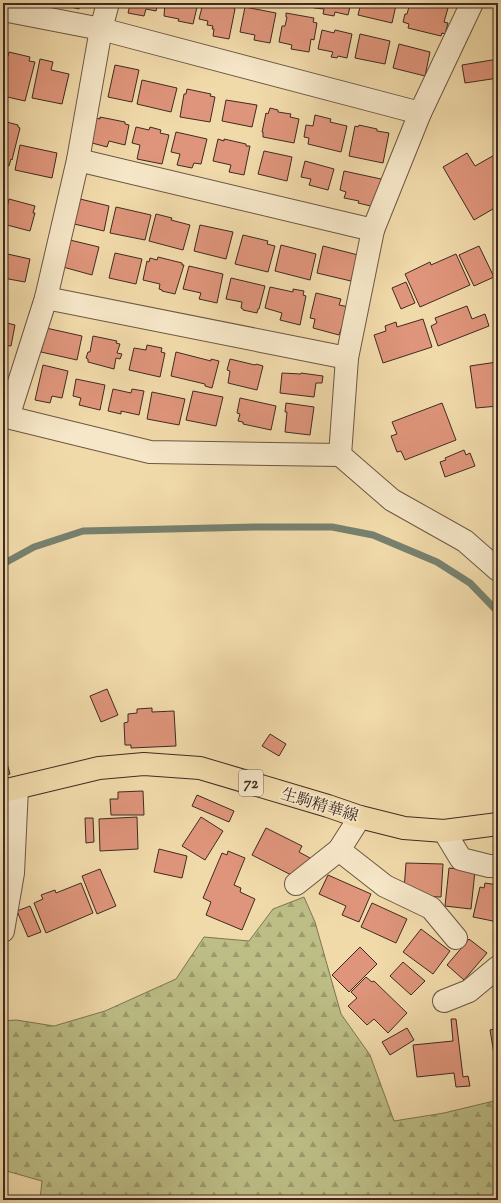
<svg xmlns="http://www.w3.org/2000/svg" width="501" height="1203" viewBox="0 0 501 1203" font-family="'Sorts Mill Goudy','Noto Serif JP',serif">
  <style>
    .forest { fill: url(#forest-firs); stroke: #7e7454 }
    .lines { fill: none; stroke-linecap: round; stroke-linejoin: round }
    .stream { stroke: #77816f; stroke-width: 7 }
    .building { fill: #df957b; stroke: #3f2b22 }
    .minor-casing { stroke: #6c5744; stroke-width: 24 }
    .major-casing { stroke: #3f2b22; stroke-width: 24 }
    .minor { stroke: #f6e7c8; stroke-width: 22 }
    .major { stroke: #f1daaa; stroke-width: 22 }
    .labels { text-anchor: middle; stroke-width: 4; stroke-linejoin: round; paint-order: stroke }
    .shield { fill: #f6e7c8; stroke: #766354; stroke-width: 1 }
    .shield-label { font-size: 15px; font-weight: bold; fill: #3f2b22 }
    .street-label { font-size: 16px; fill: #3f2b22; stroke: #f6e7c8 }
  </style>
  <defs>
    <pattern id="forest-firs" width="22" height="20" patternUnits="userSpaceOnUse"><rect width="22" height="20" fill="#bdbe86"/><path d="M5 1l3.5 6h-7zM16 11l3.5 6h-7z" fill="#9b9b6d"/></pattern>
  </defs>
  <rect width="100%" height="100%" fill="#f1daaa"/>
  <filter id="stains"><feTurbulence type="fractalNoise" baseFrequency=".005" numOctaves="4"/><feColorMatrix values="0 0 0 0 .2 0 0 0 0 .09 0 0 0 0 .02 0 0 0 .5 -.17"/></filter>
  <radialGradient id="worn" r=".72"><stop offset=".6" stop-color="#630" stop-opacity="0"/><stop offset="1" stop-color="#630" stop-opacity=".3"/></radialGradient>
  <polygon class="forest" points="304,897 315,922 341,1014 370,1055 394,1121 444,1113 498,1100 498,1200 40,1200 42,1181 3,1170 3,1021 16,1020 54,1026 105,1011 176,979 204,937 249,941 273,909"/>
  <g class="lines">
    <polyline class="stream" points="3,564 34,547 83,531 255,527 332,527 373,535 437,562 470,583 498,612"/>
  </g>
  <g class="building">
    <polygon points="54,3 84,3 83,7 80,6 79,9"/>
    <polygon points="128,3 158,3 156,11 146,9 144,16 128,13 130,5 128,4"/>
    <polygon points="165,3 198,3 193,24 178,21 179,19 164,16"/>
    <polygon points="203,3 222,3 235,6 234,9 235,9 229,39 213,36 214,29 212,29 213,26 207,25 208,21 199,19"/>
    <polygon points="315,3 351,3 348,15 335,12 334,16 323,14 324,9 314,8"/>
    <polygon points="361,3 390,3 396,5 392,23 358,15"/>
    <polygon points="410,3 436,3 440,4 440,6 448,8 444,22 448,23 445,34 442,33 441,36 408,28 409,24 403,22 405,14 407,14"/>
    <polygon points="245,7 276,13 270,43 254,40 255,35 240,32"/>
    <polygon points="286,13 314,18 313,22 317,23 314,40 311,39 309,52 291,49 292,45 279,42 282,26 285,26 287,17 286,17"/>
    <polygon points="322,30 334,33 335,30 352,34 347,58 338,56 337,58 331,57 333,52 318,49"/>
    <polygon points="360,34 390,41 385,64 355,58"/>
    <polygon points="399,44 430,52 425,76 393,68"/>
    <polygon points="9,52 30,57 29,61 35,62 25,101 3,96 3,54 8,56"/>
    <polygon points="40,59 53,62 51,70 69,74 62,104 32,98"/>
    <polygon points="498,59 498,78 465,83 462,65"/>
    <polygon points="115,65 139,70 132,102 108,97"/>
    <polygon points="142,80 177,88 171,112 137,104"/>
    <polygon points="187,89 211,94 210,96 215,97 210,122 180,117 184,94 186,94"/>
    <polygon points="226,100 257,105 252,127 222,121"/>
    <polygon points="270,108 278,110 278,112 291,114 290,117 299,119 294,143 263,137 263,132 262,132 266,113 268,114"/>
    <polygon points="315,115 331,119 330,122 347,126 341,152 308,144 309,138 304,137 306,125 313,126"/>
    <polygon points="100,117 125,122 125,124 129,125 125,145 109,141 107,147 92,143 93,138 91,137 95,118 100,119"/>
    <polygon points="3,121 18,125 18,127 20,128 12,160 11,159 9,166 3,165"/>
    <polygon points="359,125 377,129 377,131 389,133 383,163 349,156 355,126 358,127"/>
    <polygon points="136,127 149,130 150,127 161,130 160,133 169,135 162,164 137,159 140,145 132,143"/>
    <polygon points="176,132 207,139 201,164 194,163 192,168 177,165 180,154 171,152"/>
    <polygon points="218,139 224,141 224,139 246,144 246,146 250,146 244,175 229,172 231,165 213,161"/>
    <polygon points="20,145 57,153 52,178 15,170"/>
    <polygon points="264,151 292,157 287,181 258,174"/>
    <polygon points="467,153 475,166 498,153 498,206 474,220 443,167"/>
    <polygon points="305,161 334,169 328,190 309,185 311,179 301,177"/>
    <polygon points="344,171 381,179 375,207 358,203 359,201 344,198 346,192 340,190"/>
    <polygon points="76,198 109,206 104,231 70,223"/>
    <polygon points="9,199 35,206 33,213 35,213 30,231 3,224"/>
    <polygon points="116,207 151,215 145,240 110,233"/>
    <polygon points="156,214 172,218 171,220 190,225 183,250 149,241"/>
    <polygon points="200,225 233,232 226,259 194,251"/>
    <polygon points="243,235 268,241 267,244 275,246 268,272 235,264"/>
    <polygon points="70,240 99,247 92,275 63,267"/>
    <polygon points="281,245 316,254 310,280 275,271"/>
    <polygon points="323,246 358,255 351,281 317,273"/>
    <polygon points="479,246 494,277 474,286 459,255"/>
    <polygon points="3,253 30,259 25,282 3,278"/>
    <polygon points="115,253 142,259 136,284 109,278"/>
    <polygon points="456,254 470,285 420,307 405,274 430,262 431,265"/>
    <polygon points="158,257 182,263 182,265 184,265 175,294 162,291 162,290 159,289 160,284 143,280 147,261 149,262 150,258 157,260"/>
    <polygon points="189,266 223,274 217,303 199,299 201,293 183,289"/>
    <polygon points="231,278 265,286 259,309 258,309 257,313 243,310 243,309 241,308 242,302 226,299"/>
    <polygon points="406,282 415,303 401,309 392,288"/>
    <polygon points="270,287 293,292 293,289 304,291 303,295 306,296 300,325 280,320 282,313 265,308"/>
    <polygon points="316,293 341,299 339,305 349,307 343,329 341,329 339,335 313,328 315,319 310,318"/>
    <polygon points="467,306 472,319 485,314 489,326 438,346 431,326 437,323 435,318"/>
    <polygon points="423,319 432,347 383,363 374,335 386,331 385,326 396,322 397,327"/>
    <polygon points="3,322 15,325 11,346 3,345"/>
    <polygon points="46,328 82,336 77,360 41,352"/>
    <polygon points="93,336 117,341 116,343 120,344 117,353 122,354 120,359 116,358 114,369 88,362 88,359 86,358 88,352 90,352"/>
    <polygon points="147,345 162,348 161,352 165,353 160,377 129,370 134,348 146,350"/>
    <polygon points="176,352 211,361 211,359 219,361 212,388 205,386 205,384 171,376"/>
    <polygon points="230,359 255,365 256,364 263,366 257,390 228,383 230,371 227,370"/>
    <polygon points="497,362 498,406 476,408 470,366"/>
    <polygon points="43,365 68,371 62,398 52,396 50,403 35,400"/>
    <polygon points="282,373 301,374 301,373 323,376 322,383 316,383 314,397 280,393"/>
    <polygon points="76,379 105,385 100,410 79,405 81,398 73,396"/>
    <polygon points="113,389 131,393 132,389 144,391 139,415 121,411 121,414 108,411"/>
    <polygon points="193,391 223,397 216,426 186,420"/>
    <polygon points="152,392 185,399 179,425 147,419"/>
    <polygon points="240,398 276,406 271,430 243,424 243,422 238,421 240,414 237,413"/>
    <polygon points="286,403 314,407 310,435 285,432 287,412 285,412"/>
    <polygon points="442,403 456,440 405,460 401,451 397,452 391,436 397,434 392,422"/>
    <polygon points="464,450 466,455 470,453 475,466 445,477 440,462 446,460 445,458"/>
    <polygon points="107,689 118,715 101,722 90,696"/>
    <polygon points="152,708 152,712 174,711 176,746 131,748 131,745 125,745 124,723 128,722 128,714 137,713 137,709"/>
    <polygon points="270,734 286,744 279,756 262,746"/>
    <polygon points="3,749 10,774 3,776"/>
    <polygon points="143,791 144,815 111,815 110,799 118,799 118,792"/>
    <polygon points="197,795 234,811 229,822 192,806"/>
    <polygon points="137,817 138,849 100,851 99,819"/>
    <polygon points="201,817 223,831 205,860 182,846"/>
    <polygon points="85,818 93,818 94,842 86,843"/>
    <polygon points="266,828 302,846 299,852 310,858 299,879 252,855"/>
    <polygon points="159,849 187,856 182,878 154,872"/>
    <polygon points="228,851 245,858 234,885 241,888 240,892 255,899 242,930 206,915 211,902 203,898 222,853 227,855"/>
    <polygon points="406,863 443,864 441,897 419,896 404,890"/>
    <polygon points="449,868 475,871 471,909 445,906"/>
    <polygon points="100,869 116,906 97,914 82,876"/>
    <polygon points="328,875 371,894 359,922 342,915 346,906 319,894"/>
    <polygon points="81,883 93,913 46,933 34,903 43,899 41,895 55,890 56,893"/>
    <polygon points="485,883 498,885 498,922 473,917 480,887 484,888"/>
    <polygon points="372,903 407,919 396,943 361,927"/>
    <polygon points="30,906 41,932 28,937 17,911"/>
    <polygon points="421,929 450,951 433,974 403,952"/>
    <polygon points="469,939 487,953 464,980 447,965"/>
    <polygon points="360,947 377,964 349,992 332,975"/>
    <polygon points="403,962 425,981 411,995 390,976"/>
    <polygon points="366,977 372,982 374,981 407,1013 388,1033 374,1019 367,1025 348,1006 357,998 351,992"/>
    <polygon points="451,1019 456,1019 463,1077 468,1076 470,1086 456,1087 454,1073 417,1077 413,1045 453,1041"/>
    <polygon points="407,1028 414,1040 390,1055 382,1042"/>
    <polygon points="498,1028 498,1066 496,1066 490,1030"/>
  </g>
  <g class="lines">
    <g class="minor-casing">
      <g id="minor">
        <polyline points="3,10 101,29 420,113"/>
        <polyline points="78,160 373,230"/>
        <polyline points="46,298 347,358"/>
        <polyline points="3,416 150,452 340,455 392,500 465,541 498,570"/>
        <polyline points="8,417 46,298 78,160 101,29 108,3"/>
        <polyline points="340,455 347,358 373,230 420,113 472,3"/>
        <polyline points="444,831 461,859 489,866 498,866"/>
        <polyline points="339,850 385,886 431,908 456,938"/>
        <polyline points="296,884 339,850 360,817"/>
        <polyline points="3,931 13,873 17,788"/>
        <polyline points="444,1001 469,991 498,967"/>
      </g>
    </g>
    <g class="major-casing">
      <polyline id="major" points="3,791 99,768 144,764 200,768 328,806 360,817 404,828 444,831 498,824"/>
    </g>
    <use href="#minor" class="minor"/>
    <use href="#major" class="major"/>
  </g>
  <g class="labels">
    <rect class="shield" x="239" y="770" width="24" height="26" rx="3"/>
    <g class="shield-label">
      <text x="251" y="788">72</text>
    </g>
    <g class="street-label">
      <text transform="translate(320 804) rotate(17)" y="6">生駒精華線</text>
    </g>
  </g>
  <rect width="501" height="1203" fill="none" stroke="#f1daaa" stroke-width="16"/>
  <rect x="4" y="4" width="493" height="1195" fill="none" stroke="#3f2b22" stroke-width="2"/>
  <rect x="8" y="8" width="485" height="1187" fill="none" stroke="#3f2b22"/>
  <rect width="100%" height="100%" filter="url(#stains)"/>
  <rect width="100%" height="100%" fill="url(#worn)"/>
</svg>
